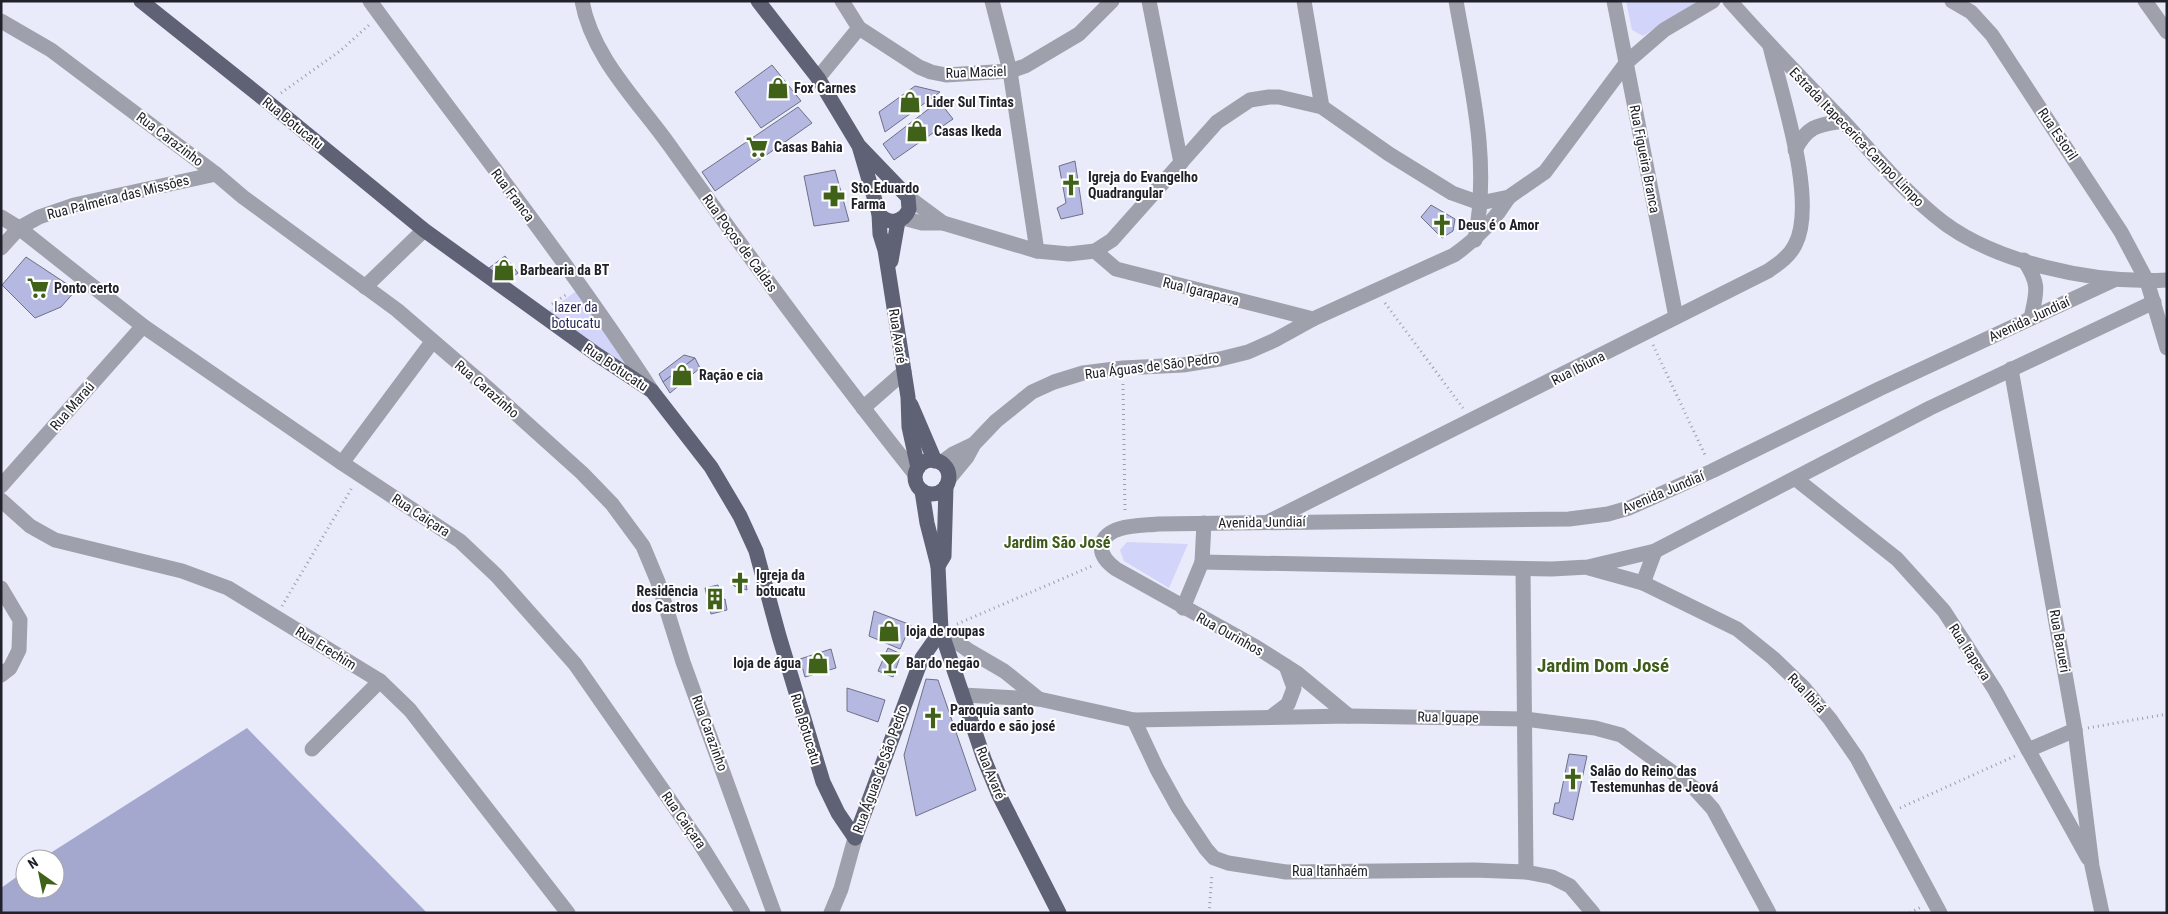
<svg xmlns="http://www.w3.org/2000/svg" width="2168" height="914" viewBox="0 0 2168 914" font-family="'Roboto Condensed',sans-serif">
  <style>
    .green { fill: #d2d5f9 }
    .forest { fill: #a4a8cf }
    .building { fill: #b5b8e0; stroke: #6e7087 }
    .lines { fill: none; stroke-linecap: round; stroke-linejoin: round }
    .path { stroke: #9c9eab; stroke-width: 3; stroke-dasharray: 1 4; stroke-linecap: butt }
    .minor { stroke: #9ea0ab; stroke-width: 15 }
    .major { stroke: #5f6174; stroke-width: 15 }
    .labels { text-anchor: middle; stroke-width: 4; stroke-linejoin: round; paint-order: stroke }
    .street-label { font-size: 14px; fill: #20212a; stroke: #fff }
    .poi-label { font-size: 14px; font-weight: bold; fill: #20212a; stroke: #fff; text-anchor: start }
    .park-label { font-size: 14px; fill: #2c2b5d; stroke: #fff }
    .quarter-label { font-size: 16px; font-weight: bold; fill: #3d5c1a; stroke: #fff }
    .district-label { font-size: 19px; font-weight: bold; fill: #3d5c1a; stroke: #fff }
  </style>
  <rect width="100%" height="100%" fill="#e9ebfb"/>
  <g class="green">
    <polygon points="1626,1 1698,1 1643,36 1632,30"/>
    <polygon points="579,289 647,383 545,314"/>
    <polygon points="1127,542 1188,544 1169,588 1124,561 1120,550"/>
  </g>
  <polygon class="forest" points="247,728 427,913 1,913 1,888 25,871 25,889 55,889 55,859 41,859"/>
  <g class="building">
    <polygon points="772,65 801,101 761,128 735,92"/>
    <polygon points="915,86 940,92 885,132 879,112"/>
    <polygon points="939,101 953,119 894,160 883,144"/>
    <polygon points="798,107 812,123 715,191 702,172"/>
    <polygon points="1075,161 1083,214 1061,219 1057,208 1066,203 1059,166"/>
    <polygon points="835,170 849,221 814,226 804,176"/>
    <polygon points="1431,205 1455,219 1453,231 1442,238 1421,217"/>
    <polygon points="505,256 518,273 505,282 489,268"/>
    <polygon points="26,257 76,290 61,307 35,318 2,285"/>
    <polygon points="684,355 695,358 663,382 659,374"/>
    <polygon points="695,358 700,368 670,393 663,382"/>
    <polygon points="745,578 747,590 734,586 733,581"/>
    <polygon points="718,585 723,600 725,599 727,610 711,614 705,588"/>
    <polygon points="874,611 911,625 900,649 869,636"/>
    <polygon points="888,648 901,654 893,677 878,671"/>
    <polygon points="831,649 836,668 805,677 800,659"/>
    <polygon points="926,679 938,680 976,790 916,816 904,755"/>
    <polygon points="847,688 885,700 878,722 847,711"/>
    <polygon points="1569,754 1587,756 1573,820 1553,814 1555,803 1559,803"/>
  </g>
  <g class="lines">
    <g class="path">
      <polyline points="281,93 340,51 369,25"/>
      <polyline points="1385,303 1463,408"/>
      <polyline points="552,304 567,294"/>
      <polyline points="1653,345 1706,457"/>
      <polyline points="1123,384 1125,512"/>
      <polyline points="282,606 353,486"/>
      <polyline points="957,624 1092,566"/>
      <polyline points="2088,728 2167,714"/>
      <polyline points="1900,808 2015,756"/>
      <polyline points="1209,913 1212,874"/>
      <polyline points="1910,913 1921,907"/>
    </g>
    <g class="minor">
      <path d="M370,1C464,131 565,257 652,391"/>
      <path d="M582,1C592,57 638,101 670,146C749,257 830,367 915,474"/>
      <polyline points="842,1 859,28 919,67 931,72 946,75 1010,71 1025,66 1079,34 1112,1"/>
      <polyline points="992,1 1010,71 1037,251"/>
      <polyline points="1149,1 1181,163"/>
      <polyline points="1304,1 1322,107"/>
      <path d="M1456,1C1470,82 1491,158 1475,240"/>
      <polyline points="1614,1 1676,317"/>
      <path d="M1730,1C1766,42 1804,81 1842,120C1872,152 1900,187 1934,215C1990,263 2095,284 2167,280"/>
      <polyline points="1952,1 1971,12 1992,35 2121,232 2147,281 2167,348"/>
      <polyline points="2145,1 2167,32"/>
      <polyline points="1,21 51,50 216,174 243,197 397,310 491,391 582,473 612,504 643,546 658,582 683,662 774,913"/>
      <polyline points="818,78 859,28"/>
      <path d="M1795,150C1808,125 1818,125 1843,121"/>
      <polyline points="908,197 943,223"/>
      <polyline points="1,217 19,228 143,326 342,463 460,541 497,576 575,664 699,842 743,913"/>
      <polyline points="903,218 922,223 943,223 1037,251 1069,254 1095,251 1112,240 1217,122 1250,100 1269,97 1279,97 1322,107 1389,154 1452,193 1480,203 1509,197 1545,172 1627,62 1664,30 1713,1"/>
      <polyline points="1,248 19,228 39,217 74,205 216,174"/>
      <polyline points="1095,251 1116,269 1313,319"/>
      <path d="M2024,260C2040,284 2037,291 2031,318"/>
      <polyline points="365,287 424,230"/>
      <polyline points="2011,369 2075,730 2092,866 2102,913"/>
      <polyline points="863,408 904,372"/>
      <polyline points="342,463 432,342"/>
      <polyline points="941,463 953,454 974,444"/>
      <polyline points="1796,479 1897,559 1944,611 1995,690 2088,858"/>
      <path d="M948,480L967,457L974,444L996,421L1032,392L1054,382L1083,373L1123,368L1183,365L1220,359L1248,352L1275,340L1313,319L1454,255C1477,239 1494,221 1509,197"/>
      <polyline points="1,486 143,326"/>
      <polyline points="1,500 30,526 55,540 182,571 228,588 380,681 410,710 568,913"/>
      <path d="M1270,521L1768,271C1778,264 1789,257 1795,245C1818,202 1781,93 1770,46"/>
      <polyline points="1202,562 1552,569 1588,567 1655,551 1930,408 2154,302"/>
      <polyline points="1589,568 1643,583 1737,629 1773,658 1804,688 1830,719 1857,758 1940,913"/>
      <polyline points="1523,569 1526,872"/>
      <polyline points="1643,583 1655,551"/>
      <polyline points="1,588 20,620 19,650 10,668 1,675"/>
      <polyline points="1183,608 1202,562 1204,523"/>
      <polyline points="941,631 968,650 1004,671 1039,699"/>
      <polyline points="963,695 1039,699 1134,720 1349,716 1525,719 1595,728 1621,735 1694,788 1713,809 1769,913"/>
      <path d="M1349,716L1297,673L1256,647L1116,569C1108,563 1099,555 1102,544C1107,524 1142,526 1158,524L1569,519L1608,514L1629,508L1712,471L1879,389L2114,280"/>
      <polyline points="1271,717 1288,704 1294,688 1286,666"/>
      <polyline points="1134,720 1157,769 1178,807 1206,849 1214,858 1228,863 1286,872 1474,870 1526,872 1552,877 1570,886 1593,913"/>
      <polyline points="312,749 380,681"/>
      <polyline points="2028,750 2075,730"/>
      <polyline points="831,913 841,889 855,838"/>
    </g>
    <g class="major">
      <polyline points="141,1 269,103 424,230 596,354 652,391 711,467 740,516 756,551 779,636 823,782 838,813 855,838"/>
      <path d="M758,1L818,78L859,146L908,197L909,209C904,222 889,226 879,214L859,146"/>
      <polyline points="879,214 880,234 885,250 908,397 909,427 918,468"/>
      <polyline points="891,261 898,221"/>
      <polyline points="911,405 935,461"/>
      <circle cx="932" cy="477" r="17"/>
      <polyline points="922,491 927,523 938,566 941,631 984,759 999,795 1059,913"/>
      <polyline points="938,566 944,556 946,486"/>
      <polyline points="855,838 922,658 941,631"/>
    </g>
  </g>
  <defs>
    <g id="shop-bare" transform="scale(1.725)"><path d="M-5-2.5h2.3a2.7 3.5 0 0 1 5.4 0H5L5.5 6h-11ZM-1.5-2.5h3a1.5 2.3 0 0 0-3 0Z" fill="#406218" stroke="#fff" stroke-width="2.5" paint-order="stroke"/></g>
    <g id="supermarket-bare" transform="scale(1.725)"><path d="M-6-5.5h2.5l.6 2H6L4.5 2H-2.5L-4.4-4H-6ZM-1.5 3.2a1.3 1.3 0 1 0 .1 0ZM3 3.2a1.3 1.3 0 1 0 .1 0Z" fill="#406218" stroke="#fff" stroke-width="2.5" paint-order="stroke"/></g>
    <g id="church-bare" transform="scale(1.725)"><path d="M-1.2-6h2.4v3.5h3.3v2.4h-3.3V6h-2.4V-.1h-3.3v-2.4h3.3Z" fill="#406218" stroke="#fff" stroke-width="2.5" paint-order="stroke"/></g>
    <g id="pharmacy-bare" transform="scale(1.725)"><path d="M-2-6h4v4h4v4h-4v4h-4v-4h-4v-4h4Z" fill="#406218" stroke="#fff" stroke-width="2.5" paint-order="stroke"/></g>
    <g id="building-bare" transform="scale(1.725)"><path d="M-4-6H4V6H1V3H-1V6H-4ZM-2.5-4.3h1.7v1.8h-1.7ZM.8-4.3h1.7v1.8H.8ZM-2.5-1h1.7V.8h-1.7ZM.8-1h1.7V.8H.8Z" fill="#406218" stroke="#fff" stroke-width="2.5" paint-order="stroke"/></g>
    <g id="bar-bare" transform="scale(1.725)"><path d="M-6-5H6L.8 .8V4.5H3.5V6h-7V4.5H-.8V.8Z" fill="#406218" stroke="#fff" stroke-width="2.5" paint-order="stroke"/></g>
  </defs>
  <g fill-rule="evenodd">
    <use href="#shop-bare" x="778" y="88"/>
    <use href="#shop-bare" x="910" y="102"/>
    <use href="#shop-bare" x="917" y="131"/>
    <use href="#supermarket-bare" x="757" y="147"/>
    <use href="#church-bare" x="1071" y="185"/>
    <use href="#pharmacy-bare" x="834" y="196"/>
    <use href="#church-bare" x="1442" y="225"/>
    <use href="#shop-bare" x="504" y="270"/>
    <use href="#supermarket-bare" x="38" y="288"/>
    <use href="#shop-bare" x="682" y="375"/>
    <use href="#church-bare" x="740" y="583"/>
    <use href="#building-bare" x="715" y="599"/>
    <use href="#shop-bare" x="889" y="631"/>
    <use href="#shop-bare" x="818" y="663"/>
    <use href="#bar-bare" x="890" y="663"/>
    <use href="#church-bare" x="933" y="718"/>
    <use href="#church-bare" x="1573" y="779"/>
  </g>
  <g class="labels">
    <g class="street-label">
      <text transform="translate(976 72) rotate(-2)" y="5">Rua Maciel</text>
      <text transform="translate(293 123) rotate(39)" y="5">Rua Botucatu</text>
      <text transform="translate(2058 134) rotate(56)" y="5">Rua Estoril</text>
      <text transform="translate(1857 137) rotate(46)" y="5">Estrada Itapecerica-Campo Limpo</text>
      <text transform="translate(170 139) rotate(37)" y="5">Rua Carazinho</text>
      <text transform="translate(1645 159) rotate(79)" y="5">Rua Figueira Branca</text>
      <text transform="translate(513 195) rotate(53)" y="5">Rua Franca</text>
      <text transform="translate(118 197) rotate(-14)" y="5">Rua Palmeira das Missões</text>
      <text transform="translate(740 243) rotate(54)" y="5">Rua Poços de Caldas</text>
      <text transform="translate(1201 291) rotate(14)" y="5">Rua Igarapava</text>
      <text transform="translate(2029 319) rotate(-25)" y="5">Avenida Jundiaí</text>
      <text transform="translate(898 336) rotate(81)" y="5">Rua Avaré</text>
      <text transform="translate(1152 366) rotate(-7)" y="5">Rua Águas de São Pedro</text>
      <text transform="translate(616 367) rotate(34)" y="5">Rua Botucatu</text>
      <text transform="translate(1578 368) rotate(-27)" y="5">Rua Ibiuna</text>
      <text transform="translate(487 389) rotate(41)" y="5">Rua Carazinho</text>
      <text transform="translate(72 406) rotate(-49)" y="5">Rua Maraú</text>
      <text transform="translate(1663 492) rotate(-23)" y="5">Avenida Jundiaí</text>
      <text transform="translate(421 515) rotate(33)" y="5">Rua Caiçara</text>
      <text transform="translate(1262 522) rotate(-1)" y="5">Avenida Jundiaí</text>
      <text transform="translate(1230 634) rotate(29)" y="5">Rua Ourinhos</text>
      <text transform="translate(2060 641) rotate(80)" y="5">Rua Barueri</text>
      <text transform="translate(326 648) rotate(32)" y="5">Rua Erechim</text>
      <text transform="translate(1970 652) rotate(57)" y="5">Rua Itapeva</text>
      <text transform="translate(1807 693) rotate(47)" y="5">Rua Ibirá</text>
      <text transform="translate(1448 717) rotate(1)" y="5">Rua Iguape</text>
      <text transform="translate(806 729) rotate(73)" y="5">Rua Botucatu</text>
      <text transform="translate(710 733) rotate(70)" y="5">Rua Carazinho</text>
      <text transform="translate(880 769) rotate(-70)" y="5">Rua Águas de São Pedro</text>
      <text transform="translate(991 773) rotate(68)" y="5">Rua Avaré</text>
      <text transform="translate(684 820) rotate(55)" y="5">Rua Caiçara</text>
      <text x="1330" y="876">Rua Itanhaém</text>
    </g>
    <g class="poi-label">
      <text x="794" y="93">Fox Carnes</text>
      <text x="926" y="107">Lider Sul Tintas</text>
      <text x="934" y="136">Casas Ikeda</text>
      <text x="774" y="152">Casas Bahia</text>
      <text x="1088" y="182">Igreja do Evangelho<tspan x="1088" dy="16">Quadrangular</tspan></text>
      <text x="851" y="193">Sto.Eduardo<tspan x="851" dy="16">Farma</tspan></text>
      <text x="1458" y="230">Deus é o Amor</text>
      <text x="520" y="275">Barbearia da BT</text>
      <text x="54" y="293">Ponto certo</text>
      <text x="699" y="380">Ração e cia</text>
      <text x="756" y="580">Igreja da<tspan x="756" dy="16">botucatu</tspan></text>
      <text x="698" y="596" text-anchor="end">Residẽncia<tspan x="698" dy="16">dos Castros</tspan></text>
      <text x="906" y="636">loja de roupas</text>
      <text x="801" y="668" text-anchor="end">loja de água</text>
      <text x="906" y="668">Bar do negão</text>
      <text x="950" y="715">Paroquia santo<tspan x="950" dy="16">eduardo e são josé</tspan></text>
      <text x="1590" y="776">Salão do Reino das<tspan x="1590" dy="16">Testemunhas de Jeová</tspan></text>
    </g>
    <g class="park-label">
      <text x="576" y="312">lazer da<tspan x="576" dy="16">botucatu</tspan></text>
    </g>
    <g class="quarter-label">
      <text x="1057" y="548">Jardim São José</text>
    </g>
    <g class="district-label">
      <text x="1603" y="672">Jardim Dom José</text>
    </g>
  </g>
  <rect width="2168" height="914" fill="none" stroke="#20212a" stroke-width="5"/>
  <g transform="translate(40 874) rotate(327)"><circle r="24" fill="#ffffff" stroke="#a6a6aa"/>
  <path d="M0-4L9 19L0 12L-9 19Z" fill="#406218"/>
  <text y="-8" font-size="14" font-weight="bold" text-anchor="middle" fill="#20212a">N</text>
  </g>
</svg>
